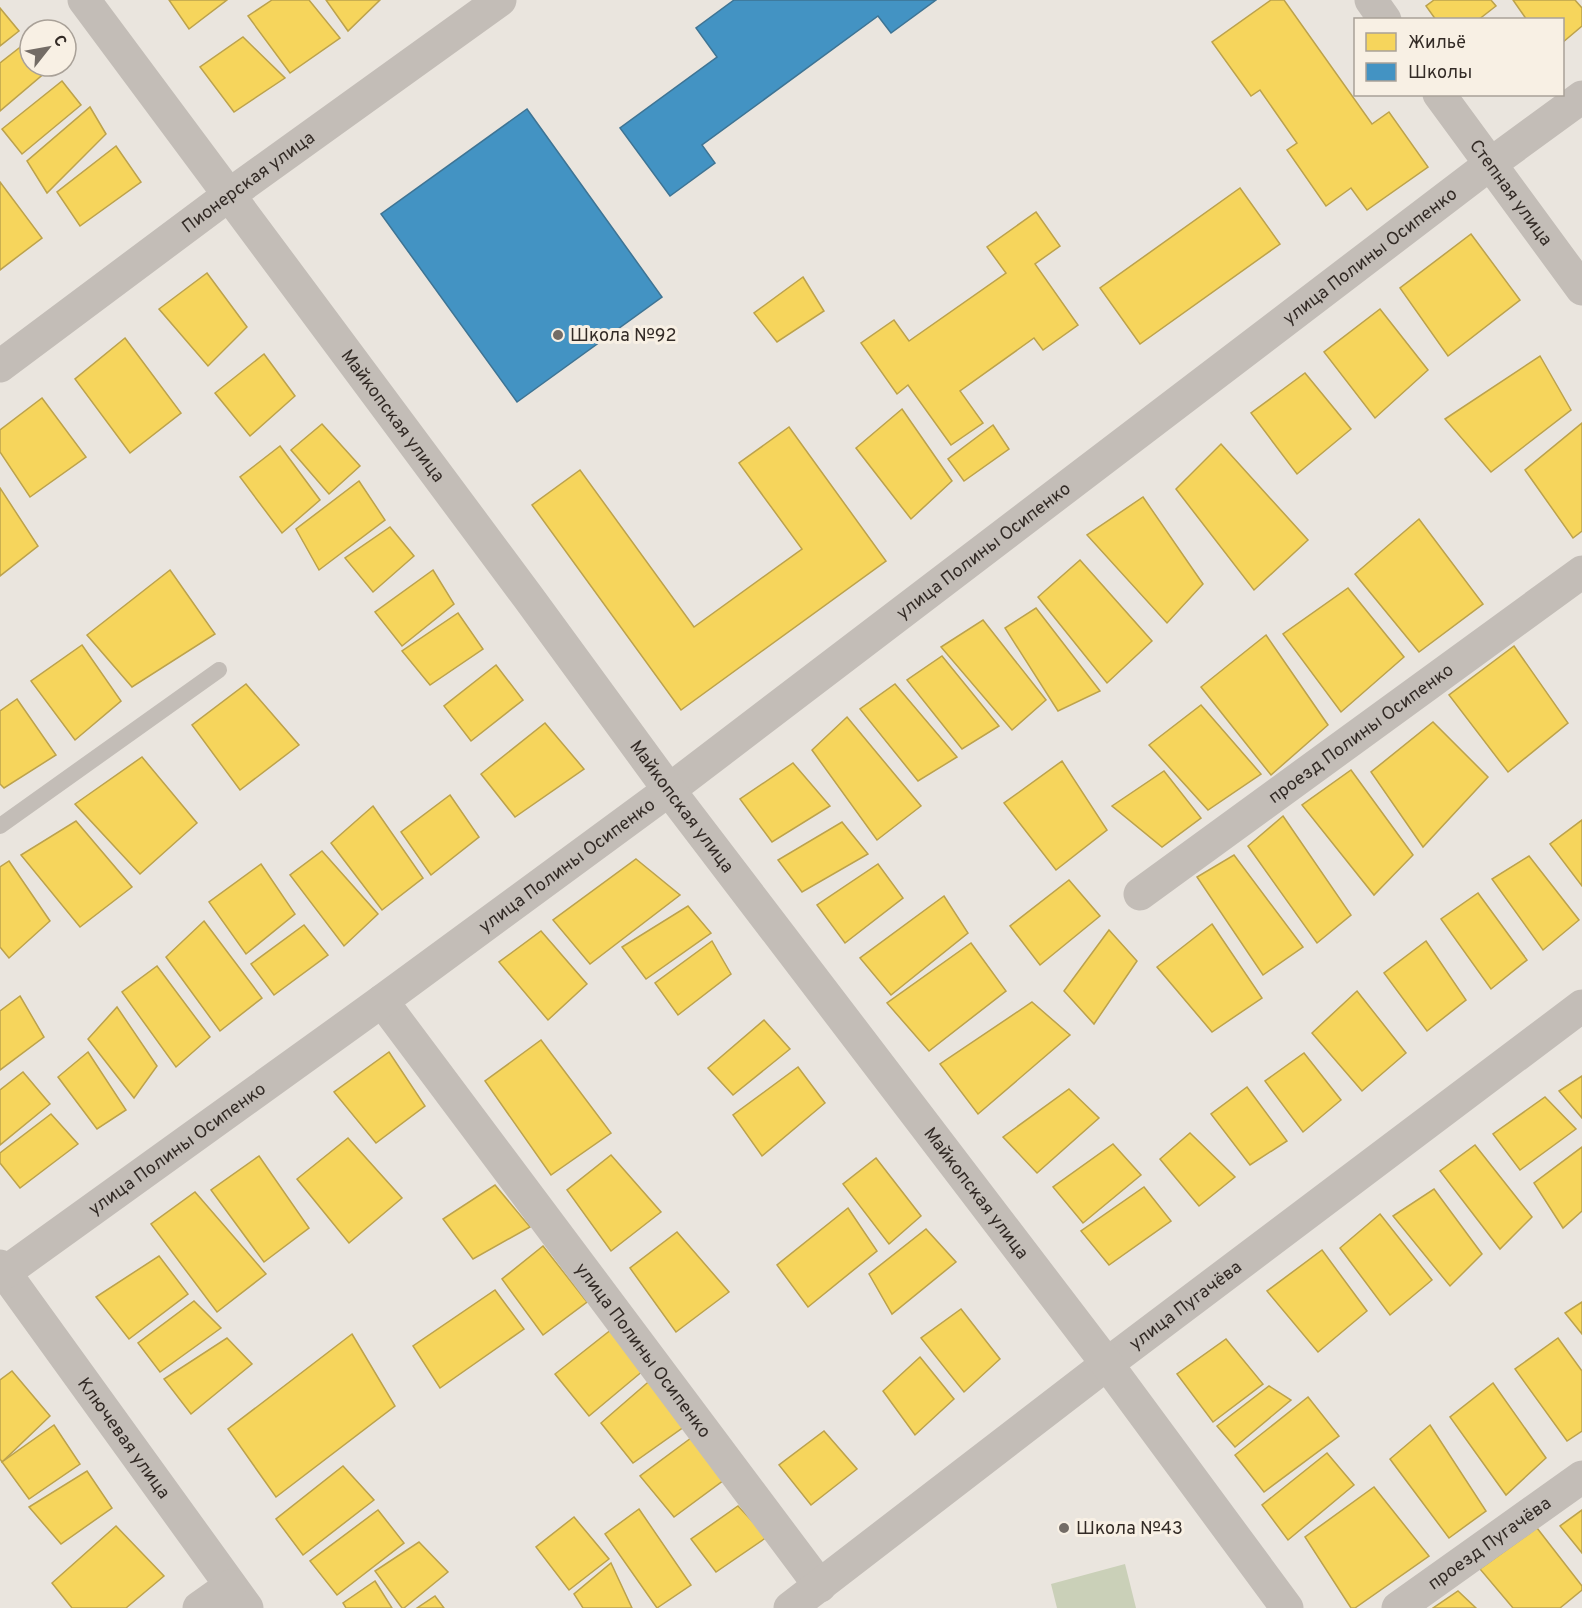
<svg xmlns="http://www.w3.org/2000/svg" width="1582" height="1608" viewBox="0 0 1582 1608" font-family="Overpass,sans-serif">
  <style>
    .green { fill: #cad0b8 }
    .homes { fill: #f6d55c; stroke: #bca24c; stroke-width: 1.5 }
    .schools { fill: #4393c3; stroke: #3e7494; stroke-width: 1.5 }
    .lines { fill: none; stroke-linecap: round; stroke-linejoin: round }
    .service { stroke: #c3bdb7; stroke-width: 16 }
    .minor { stroke: #c3bdb7; stroke-width: 33 }
    .tertiary { stroke: #c3bdb7; stroke-width: 33 }
    .poi-dot { fill: #736c66; stroke: #f8f0e4; stroke-width: 2 }
    .labels { text-anchor: middle; stroke-width: 6; stroke-linejoin: round; paint-order: stroke }
    .street-label { font-size: 18px; fill: #332b26; stroke: #f8f0e4 }
    .poi-label { font-size: 18px; fill: #332b26; stroke: #f8f0e4; text-anchor: start }
  </style>
  <rect width="100%" height="100%" fill="#eae5de"/>
  <polygon class="green" points="1125,1564 1136,1608 1057,1608 1051,1584"/>
  <g class="homes">
    <polygon points="169,0 227,0 189,29"/>
    <polygon points="272,0 309,0 340,38 290,73 248,16"/>
    <polygon points="326,0 380,0 348,31"/>
    <polygon points="1271,0 1284,0 1372,124 1389,112 1428,167 1367,210 1351,188 1326,206 1287,150 1297,143 1260,90 1251,96 1212,42"/>
    <polygon points="1434,0 1491,0 1496,6 1478,20 1436,20 1426,6"/>
    <polygon points="1513,0 1575,0 1582,8 1582,26 1562,43 1562,20 1527,20"/>
    <polygon points="0,8 19,31 0,46"/>
    <polygon points="243,37 285,78 234,112 200,67"/>
    <polygon points="28,41 30,44 30,66 44,66 47,71 0,111 0,63"/>
    <polygon points="62,81 81,105 22,154 2,129"/>
    <polygon points="90,107 106,134 47,193 27,161"/>
    <polygon points="116,146 141,182 80,226 57,192"/>
    <polygon points="0,182 42,238 0,270"/>
    <polygon points="1240,188 1280,244 1140,344 1100,288"/>
    <polygon points="1036,212 1060,246 1035,264 1078,325 1043,350 1034,338 960,391 983,423 951,445 908,385 897,394 861,343 894,320 909,341 1006,273 987,247"/>
    <polygon points="1471,234 1520,300 1448,356 1400,288"/>
    <polygon points="207,273 247,327 208,366 159,309"/>
    <polygon points="803,277 824,311 777,342 754,313"/>
    <polygon points="1380,309 1428,370 1375,418 1324,352"/>
    <polygon points="125,338 181,413 130,453 75,379"/>
    <polygon points="264,354 295,396 250,436 215,393"/>
    <polygon points="1540,356 1571,410 1491,472 1445,419"/>
    <polygon points="1305,373 1351,429 1297,474 1251,413"/>
    <polygon points="42,398 86,457 30,497 0,452 0,430"/>
    <polygon points="902,409 952,481 911,519 856,448"/>
    <polygon points="1582,423 1582,531 1573,538 1525,470"/>
    <polygon points="322,424 360,466 329,494 291,450"/>
    <polygon points="993,425 1009,449 964,481 948,459"/>
    <polygon points="789,427 886,561 681,710 532,505 580,470 694,627 802,549 739,463"/>
    <polygon points="1221,444 1308,540 1254,590 1176,489"/>
    <polygon points="280,446 320,500 282,533 240,477"/>
    <polygon points="359,481 385,520 319,570 296,529"/>
    <polygon points="0,488 38,546 0,576"/>
    <polygon points="1143,497 1203,584 1167,623 1087,535"/>
    <polygon points="1419,519 1483,604 1419,652 1355,574"/>
    <polygon points="390,527 414,556 373,592 345,558"/>
    <polygon points="1080,560 1152,641 1107,683 1038,597"/>
    <polygon points="170,570 215,634 132,687 87,635"/>
    <polygon points="433,570 454,604 402,646 375,612"/>
    <polygon points="1348,588 1404,657 1341,712 1283,634"/>
    <polygon points="1036,608 1100,691 1058,711 1005,628"/>
    <polygon points="458,613 483,649 430,685 402,651"/>
    <polygon points="983,620 1046,700 1012,730 941,647"/>
    <polygon points="1266,635 1328,725 1271,775 1201,687"/>
    <polygon points="82,645 121,701 75,740 31,681"/>
    <polygon points="1514,646 1568,723 1508,772 1449,695"/>
    <polygon points="942,656 999,726 962,749 907,680"/>
    <polygon points="496,665 523,700 471,741 444,706"/>
    <polygon points="246,684 299,745 240,790 192,725"/>
    <polygon points="895,684 957,757 918,781 860,709"/>
    <polygon points="17,699 56,755 4,788 0,784 0,711"/>
    <polygon points="1201,705 1261,774 1208,810 1149,745"/>
    <polygon points="847,717 921,806 877,840 812,750"/>
    <polygon points="1433,722 1488,777 1423,847 1371,772"/>
    <polygon points="545,723 584,769 515,817 481,774"/>
    <polygon points="142,757 197,823 140,874 75,804"/>
    <polygon points="1062,761 1107,830 1056,870 1004,803"/>
    <polygon points="793,763 830,806 772,842 740,799"/>
    <polygon points="1351,770 1413,855 1374,895 1302,805"/>
    <polygon points="1164,771 1201,818 1162,847 1112,806"/>
    <polygon points="450,795 479,837 431,875 401,832"/>
    <polygon points="373,806 423,878 382,910 331,843"/>
    <polygon points="1283,816 1351,915 1317,943 1248,846"/>
    <polygon points="1582,820 1582,886 1550,844"/>
    <polygon points="76,821 132,887 80,927 21,855"/>
    <polygon points="842,822 868,854 802,892 778,860"/>
    <polygon points="322,851 378,914 344,946 290,875"/>
    <polygon points="1234,855 1303,947 1263,975 1197,877"/>
    <polygon points="1529,856 1579,920 1543,950 1492,879"/>
    <polygon points="636,859 680,895 590,964 553,920"/>
    <polygon points="9,861 50,921 9,958 0,947 0,867"/>
    <polygon points="261,864 295,914 246,954 209,902"/>
    <polygon points="878,864 903,898 845,943 817,905"/>
    <polygon points="1069,880 1100,916 1040,965 1010,926"/>
    <polygon points="1478,893 1527,960 1491,989 1441,919"/>
    <polygon points="944,896 968,933 891,995 860,958"/>
    <polygon points="688,906 711,933 646,979 622,947"/>
    <polygon points="204,921 262,998 220,1031 166,957"/>
    <polygon points="1212,924 1262,998 1212,1032 1157,967"/>
    <polygon points="304,925 328,955 274,995 251,964"/>
    <polygon points="1109,930 1137,961 1094,1024 1064,991"/>
    <polygon points="541,931 587,984 548,1020 499,962"/>
    <polygon points="712,941 731,974 678,1015 655,983"/>
    <polygon points="1426,941 1466,1000 1427,1031 1384,973"/>
    <polygon points="971,943 1006,991 929,1051 887,1003"/>
    <polygon points="157,966 210,1037 176,1067 122,992"/>
    <polygon points="1357,991 1406,1053 1362,1091 1312,1033"/>
    <polygon points="20,996 44,1037 0,1070 0,1011"/>
    <polygon points="1032,1002 1070,1035 978,1114 940,1064"/>
    <polygon points="117,1007 157,1066 134,1098 88,1039"/>
    <polygon points="764,1020 790,1049 733,1095 708,1068"/>
    <polygon points="541,1040 611,1133 551,1175 485,1081"/>
    <polygon points="88,1052 126,1110 97,1129 58,1077"/>
    <polygon points="389,1052 425,1106 376,1143 334,1092"/>
    <polygon points="1304,1053 1341,1100 1303,1132 1265,1081"/>
    <polygon points="798,1067 825,1103 762,1156 733,1115"/>
    <polygon points="23,1072 50,1104 0,1145 0,1090"/>
    <polygon points="1582,1076 1582,1118 1559,1091"/>
    <polygon points="1247,1087 1287,1141 1250,1165 1211,1114"/>
    <polygon points="1069,1089 1099,1118 1037,1173 1003,1137"/>
    <polygon points="1545,1097 1576,1129 1520,1170 1493,1134"/>
    <polygon points="51,1114 78,1144 20,1188 0,1163 0,1153"/>
    <polygon points="1190,1133 1235,1177 1199,1206 1160,1159"/>
    <polygon points="348,1138 402,1198 349,1243 297,1179"/>
    <polygon points="1113,1144 1141,1175 1083,1223 1053,1187"/>
    <polygon points="1475,1145 1532,1217 1500,1249 1440,1171"/>
    <polygon points="1582,1147 1582,1211 1563,1228 1534,1183"/>
    <polygon points="611,1155 661,1212 611,1251 567,1190"/>
    <polygon points="259,1156 309,1228 264,1262 211,1190"/>
    <polygon points="876,1158 921,1216 889,1244 843,1184"/>
    <polygon points="495,1185 530,1227 473,1259 443,1219"/>
    <polygon points="1144,1187 1171,1221 1109,1265 1081,1231"/>
    <polygon points="1434,1189 1482,1254 1450,1286 1393,1216"/>
    <polygon points="195,1192 266,1274 217,1312 151,1224"/>
    <polygon points="848,1208 877,1251 808,1307 777,1265"/>
    <polygon points="1380,1214 1432,1280 1390,1315 1340,1248"/>
    <polygon points="926,1229 956,1262 892,1314 869,1274"/>
    <polygon points="677,1232 729,1292 676,1332 630,1268"/>
    <polygon points="543,1246 587,1302 543,1335 502,1279"/>
    <polygon points="1322,1250 1367,1311 1318,1352 1267,1291"/>
    <polygon points="159,1256 188,1294 129,1339 96,1297"/>
    <polygon points="495,1290 524,1329 440,1388 413,1346"/>
    <polygon points="194,1301 221,1328 160,1372 138,1343"/>
    <polygon points="1582,1302 1582,1334 1565,1313"/>
    <polygon points="961,1309 1000,1359 964,1392 921,1338"/>
    <polygon points="612,1329 644,1370 589,1416 555,1374"/>
    <polygon points="352,1334 395,1406 276,1497 228,1429"/>
    <polygon points="227,1338 252,1364 191,1414 164,1379"/>
    <polygon points="1558,1338 1582,1371 1582,1431 1567,1441 1515,1369"/>
    <polygon points="1226,1339 1263,1384 1213,1422 1177,1374"/>
    <polygon points="920,1357 954,1399 915,1435 883,1391"/>
    <polygon points="12,1371 50,1416 2,1462 0,1459 0,1380"/>
    <polygon points="654,1377 688,1424 633,1463 601,1423"/>
    <polygon points="1493,1383 1546,1458 1506,1495 1450,1417"/>
    <polygon points="1269,1386 1291,1400 1235,1447 1217,1426"/>
    <polygon points="1308,1397 1339,1436 1264,1492 1235,1455"/>
    <polygon points="54,1425 80,1464 29,1499 2,1462"/>
    <polygon points="1430,1425 1486,1511 1449,1538 1390,1459"/>
    <polygon points="824,1431 857,1469 811,1505 779,1465"/>
    <polygon points="695,1435 724,1480 674,1517 640,1476"/>
    <polygon points="1327,1453 1354,1485 1288,1540 1262,1505"/>
    <polygon points="343,1466 374,1500 303,1555 276,1519"/>
    <polygon points="87,1471 112,1508 61,1544 29,1507"/>
    <polygon points="1374,1487 1429,1556 1355,1608 1351,1608 1305,1537"/>
    <polygon points="738,1506 767,1537 716,1572 691,1539"/>
    <polygon points="639,1509 691,1585 657,1608 605,1534"/>
    <polygon points="378,1510 404,1543 337,1595 310,1561"/>
    <polygon points="1582,1510 1582,1553 1560,1526"/>
    <polygon points="574,1517 609,1559 569,1590 536,1547"/>
    <polygon points="116,1526 164,1576 126,1608 72,1608 52,1583"/>
    <polygon points="1537,1528 1582,1586 1582,1590 1560,1608 1513,1608 1480,1569"/>
    <polygon points="419,1542 448,1572 404,1608 402,1608 375,1571"/>
    <polygon points="611,1563 632,1608 583,1608 574,1594"/>
    <polygon points="375,1581 392,1608 346,1608 343,1603"/>
    <polygon points="1458,1591 1476,1608 1433,1608"/>
    <polygon points="435,1596 444,1608 417,1608"/>
  </g>
  <g class="schools">
    <polygon points="734,0 936,0 891,33 878,16 702,145 715,163 670,196 620,128 717,57 696,28"/>
    <polygon points="527,109 662,297 517,402 381,214"/>
  </g>
  <g class="lines">
    <polyline class="service" points="0,826 219,670"/>
    <g class="minor">
      <polyline points="1371,0 1385,20"/>
      <path id="s1" d="M1439,94L1582,289"/>
      <path id="s2" d="M0,366L229,195L500,0"/>
      <path id="s3" d="M1140,894L1582,572"/>
      <path id="s4" d="M382,1001L820,1586"/>
      <path id="s5" d="M0,1266L247,1608"/>
      <path id="s6" d="M0,1276L382,1001L669,790L1489,165L1582,97"/>
      <polyline points="199,1608 230,1586"/>
      <path id="s7" d="M790,1608L1107,1364L1582,1006"/>
      <path id="s8" d="M1398,1608L1582,1477"/>
    </g>
    <path class="tertiary" id="s9" d="M84,0L528,597L669,790L1107,1364L1287,1608"/>
  </g>
  <g class="poi-dot">
    <circle cx="558" cy="335" r="6"/>
    <circle cx="1064" cy="1528" r="6"/>
  </g>
  <g class="labels">
    <g class="street-label">
      <text dy="6" stroke="none"><textPath href="#s2" startOffset="309">Пионерская улица</textPath></text>
      <text dy="6" stroke="none"><textPath href="#s1" startOffset="122">Степная улица</textPath></text>
      <text dy="6" stroke="none"><textPath href="#s6" startOffset="1708">улица Полины Осипенко</textPath></text>
      <text dy="6" stroke="none"><textPath href="#s9" startOffset="518">Майкопская улица</textPath></text>
      <text dy="6" stroke="none"><textPath href="#s6" startOffset="1222">улица Полины Осипенко</textPath></text>
      <text dy="6" stroke="none"><textPath href="#s3" startOffset="273">проезд Полины Осипенко</textPath></text>
      <text dy="6" stroke="none"><textPath href="#s9" startOffset="1004">Майкопская улица</textPath></text>
      <text dy="6" stroke="none"><textPath href="#s6" startOffset="700">улица Полины Осипенко</textPath></text>
      <text dy="6" stroke="none"><textPath href="#s6" startOffset="218">улица Полины Осипенко</textPath></text>
      <text dy="6" stroke="none"><textPath href="#s9" startOffset="1490">Майкопская улица</textPath></text>
      <text dy="6" stroke="none"><textPath href="#s7" startOffset="498">улица Пугачёва</textPath></text>
      <text dy="6" stroke="none"><textPath href="#s4" startOffset="436">улица Полины Осипенко</textPath></text>
      <text dy="6" stroke="none"><textPath href="#s5" startOffset="212">Ключевая улица</textPath></text>
      <text dy="6" stroke="none"><textPath href="#s8" startOffset="112">проезд Пугачёва</textPath></text>
    </g>
    <g class="poi-label">
      <text x="570" y="341">Школа №92</text>
      <text x="1076" y="1534">Школа №43</text>
    </g>
  </g>
  <rect x="1354" y="18" width="210" height="78" fill="#f8f0e4" stroke="#a9a198" stroke-width="1.5"/>
  <rect x="1366" y="33" width="30" height="18" fill="#f6d55c" stroke="#a9a198" stroke-width="1.5"/>
  <text x="1408" y="48" font-size="18" fill="#332b26">Жильё</text>
  <rect x="1366" y="63" width="30" height="18" fill="#4393c3" stroke="#a9a198" stroke-width="1.5"/>
  <text x="1408" y="78" font-size="18" fill="#332b26">Школы</text>
  <g transform="translate(48 48) rotate(59)"><circle r="28" fill="#f8f0e4" stroke="#a9a198" stroke-width="1.5"/>
  <path d="M0-4.5L10 22L0 15L-10 22Z" fill="#736c66"/>
  <text y="-9" font-size="16" font-weight="bold" text-anchor="middle" fill="#332b26">С</text>
  </g>
</svg>
